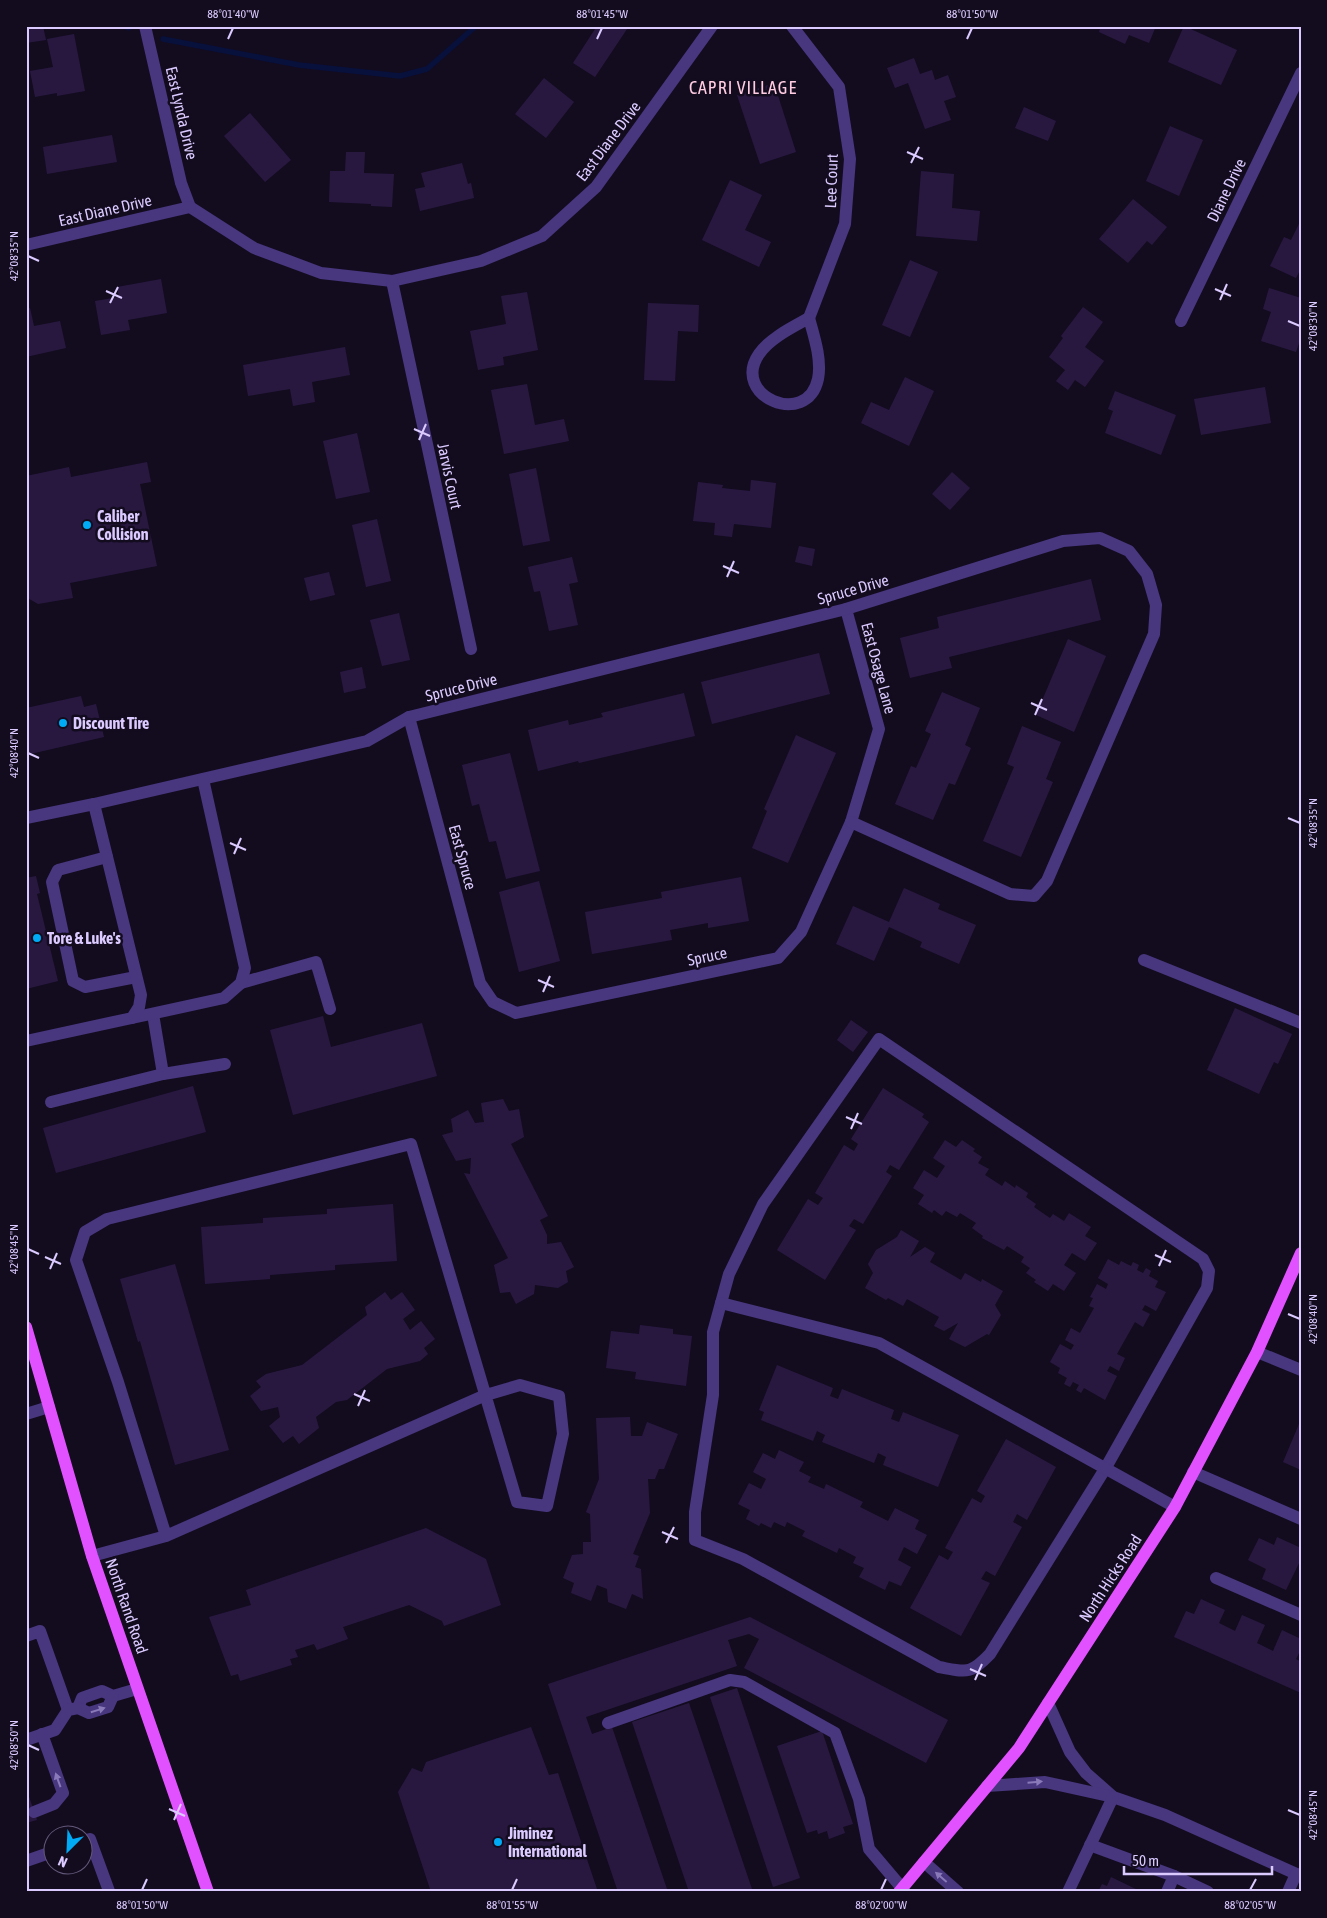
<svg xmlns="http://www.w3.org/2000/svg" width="1327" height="1918" viewBox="0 0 1327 1918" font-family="'Asap Condensed',sans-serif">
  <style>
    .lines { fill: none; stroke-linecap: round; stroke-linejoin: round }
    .stream { stroke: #08103c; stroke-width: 5.5 }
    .building { fill: #281840 }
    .minor { stroke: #48367f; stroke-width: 12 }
    .major { stroke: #e251ff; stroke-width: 12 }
    .oneway { fill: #8a79b9 }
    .ticks { fill: none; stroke: #dbcaff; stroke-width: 2 }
    .poi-dot { fill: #00aaf5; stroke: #130c1f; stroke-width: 2 }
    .labels { text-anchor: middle; stroke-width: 5; stroke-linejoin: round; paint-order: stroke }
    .street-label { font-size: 16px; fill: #dbcaff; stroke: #130c1f }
    .poi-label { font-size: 16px; font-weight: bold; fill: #dbcaff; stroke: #130c1f; text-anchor: start }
    .neighbourhood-label { font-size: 18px; letter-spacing: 1px; fill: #ffcce2; stroke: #130c1f }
    .neatline { fill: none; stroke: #dbcaff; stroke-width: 2 }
    .ticks-label { font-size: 12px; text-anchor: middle; fill: #dbcaff }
  </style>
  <rect width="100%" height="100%" fill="#130c1f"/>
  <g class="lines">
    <g class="stream">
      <polyline points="124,26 129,28"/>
      <polyline points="163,39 299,65 400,76 427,69 476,26"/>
    </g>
  </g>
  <g class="building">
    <polygon points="26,26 43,26 46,40 26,43"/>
    <polygon points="597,26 629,26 595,77 573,63"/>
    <polygon points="1101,26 1156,26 1149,43 1129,35 1125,44 1099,32"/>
    <polygon points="1184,26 1237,50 1221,85 1168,62"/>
    <polygon points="74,34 85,91 57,96 57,93 35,97 30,71 53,67 47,39"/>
    <polygon points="914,58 920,74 932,70 935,80 948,75 956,97 944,101 951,120 925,129 908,83 895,88 887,68"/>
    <polygon points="544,78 574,102 546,138 515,114"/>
    <polygon points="774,83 796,152 760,164 737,95"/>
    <polygon points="1024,107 1056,121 1048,141 1015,128"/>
    <polygon points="250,113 291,160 265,182 224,136"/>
    <polygon points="1170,126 1203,140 1179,196 1146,181"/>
    <polygon points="112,135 117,162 47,174 43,147"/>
    <polygon points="346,152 365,152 364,173 394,174 392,207 371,206 371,204 329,202 330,171 345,171"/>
    <polygon points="462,163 468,184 471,183 474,198 420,211 415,189 425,187 421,173"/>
    <polygon points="921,171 954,174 952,208 980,211 977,241 916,236"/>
    <polygon points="730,180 762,195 745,230 771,242 759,267 702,240"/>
    <polygon points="1133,199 1167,227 1152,245 1147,241 1128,263 1099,239"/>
    <polygon points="1301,220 1301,272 1299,272 1296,278 1270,266 1284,237 1291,240"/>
    <polygon points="910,260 938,272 910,337 882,325"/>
    <polygon points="161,279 167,313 128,320 130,330 101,335 95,301 119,297 117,287"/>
    <polygon points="1269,288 1301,298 1301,337 1296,352 1261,341 1271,312 1263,309"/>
    <polygon points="527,292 538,350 503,357 504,365 478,370 470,331 506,324 501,296"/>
    <polygon points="648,303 699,305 698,332 678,331 675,381 644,380"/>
    <polygon points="1083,307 1103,322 1085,347 1104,361 1085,387 1075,380 1068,390 1056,381 1065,370 1049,357 1063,338 1061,336"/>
    <polygon points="30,308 34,326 60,321 66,348 26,357 26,309"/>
    <polygon points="345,347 350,375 312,382 315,402 293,406 290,389 248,396 243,365"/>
    <polygon points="905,377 934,391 909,446 861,423 871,402 889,410"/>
    <polygon points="527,384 535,425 564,419 569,441 504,454 491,390"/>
    <polygon points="1265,387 1271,423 1201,435 1194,399"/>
    <polygon points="1115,391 1176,415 1161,455 1105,433 1113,411 1108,409"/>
    <polygon points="357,433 370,492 336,499 323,441"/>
    <polygon points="147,462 151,482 140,484 157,566 70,583 73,598 38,604 26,597 26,476 69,467 71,477"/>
    <polygon points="536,468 550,541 523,546 509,474"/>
    <polygon points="952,472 970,488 950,510 932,494"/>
    <polygon points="751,480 776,483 771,528 734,524 732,537 714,535 715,523 693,521 698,482 723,485 722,488 750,491"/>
    <polygon points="377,519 391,581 366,587 352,525"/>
    <polygon points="799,546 815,549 812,566 795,562"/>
    <polygon points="572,557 578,582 569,584 578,625 549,631 540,591 534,592 528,567"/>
    <polygon points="329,572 335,595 310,601 304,578"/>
    <polygon points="1091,579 1101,620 949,657 952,668 910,678 900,638 939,628 937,617"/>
    <polygon points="399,613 410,660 382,666 370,620"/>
    <polygon points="1068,639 1106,656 1074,732 1036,715"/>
    <polygon points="819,653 830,694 712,724 701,682"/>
    <polygon points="362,667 366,688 344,693 340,672"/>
    <polygon points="942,692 980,708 965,745 971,748 955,785 949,783 933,820 895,804 911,766 916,768 931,734 925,731"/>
    <polygon points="684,693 695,736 579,763 578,761 538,771 528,730 568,720 569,725 603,717 601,713"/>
    <polygon points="81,696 84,707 96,704 104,737 26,755 26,708"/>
    <polygon points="1022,726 1061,742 1046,779 1053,782 1021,857 983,841 1014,767 1007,764"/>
    <polygon points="796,735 836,753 788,863 752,848 767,811 764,809"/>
    <polygon points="510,753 540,871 506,879 496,841 489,842 479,804 472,806 462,765"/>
    <polygon points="36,876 40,893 37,894 58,981 26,989 26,878"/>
    <polygon points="741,877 749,921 708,928 708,923 670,930 672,940 592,954 585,912 662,898 661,892"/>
    <polygon points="539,881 560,961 519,972 499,892"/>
    <polygon points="904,888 940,904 938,909 976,925 959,964 920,947 922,942 889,927 874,961 836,944 853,906 889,922"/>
    <polygon points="1235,1008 1292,1034 1278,1064 1274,1062 1259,1094 1207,1070"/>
    <polygon points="323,1016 331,1047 422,1023 437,1076 293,1115 270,1030"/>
    <polygon points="851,1020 868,1032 853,1052 837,1040"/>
    <polygon points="193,1086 206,1132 56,1173 43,1128"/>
    <polygon points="883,1088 924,1114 922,1117 929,1122 899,1170 890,1165 886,1172 892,1176 863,1224 854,1219 849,1226 856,1230 825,1280 777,1250 808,1199 818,1205 823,1198 815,1193 844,1145 854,1151 858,1144 851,1139"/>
    <polygon points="503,1099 509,1111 519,1109 524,1137 511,1144 548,1216 540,1220 547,1235 547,1244 561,1242 574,1267 566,1271 568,1282 558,1288 535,1285 534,1294 516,1304 510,1292 500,1293 494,1265 508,1258 464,1173 470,1174 471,1158 456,1161 442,1135 453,1132 451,1119 468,1110 475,1123 484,1122 481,1103"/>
    <polygon points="945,1140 956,1147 962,1140 975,1149 973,1151 982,1157 978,1163 989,1169 985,1175 1002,1186 1005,1181 1015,1188 1016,1185 1028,1193 1026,1197 1036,1204 1034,1207 1050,1218 1053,1214 1064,1221 1069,1213 1091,1227 1085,1236 1097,1243 1085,1261 1072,1253 1064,1265 1076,1273 1064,1291 1053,1284 1048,1291 1034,1282 1036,1280 1026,1273 1030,1268 1021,1262 1024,1257 1007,1246 1004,1250 982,1238 983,1236 972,1228 976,1223 960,1213 957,1217 946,1211 942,1216 934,1210 932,1213 918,1204 924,1195 913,1188 924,1170 937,1178 945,1166 933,1158"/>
    <polygon points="393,1204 397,1261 335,1265 335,1270 270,1275 270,1279 205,1284 201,1227 263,1223 263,1218 327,1214 327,1209"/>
    <polygon points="901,1230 919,1241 910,1257 925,1247 935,1253 930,1262 961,1280 965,1273 981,1282 982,1279 1003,1291 995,1305 1001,1315 989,1335 987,1334 965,1347 949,1339 958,1323 944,1331 934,1326 939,1317 907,1299 903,1306 888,1298 886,1300 865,1288 873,1273 868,1264 876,1250 897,1237"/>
    <polygon points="1108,1259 1119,1265 1121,1261 1131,1266 1133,1262 1139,1265 1137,1270 1143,1273 1146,1268 1151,1271 1149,1276 1158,1281 1155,1287 1166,1292 1156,1311 1145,1305 1142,1310 1150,1314 1143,1327 1135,1322 1122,1345 1117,1354 1125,1358 1119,1371 1110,1366 1107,1371 1117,1376 1105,1400 1084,1388 1081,1393 1076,1390 1079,1385 1073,1382 1070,1387 1064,1384 1067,1378 1058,1373 1060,1368 1050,1362 1060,1344 1071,1350 1074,1345 1065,1340 1071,1328 1080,1333 1094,1308 1089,1306 1093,1298 1090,1297 1097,1284 1106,1289 1108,1284 1098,1278"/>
    <polygon points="175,1264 229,1450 175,1465 140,1341 138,1342 120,1279"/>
    <polygon points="385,1292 391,1300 402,1292 415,1310 403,1319 410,1330 421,1321 435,1339 424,1348 428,1354 420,1361 387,1369 347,1400 336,1402 316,1417 319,1428 299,1444 293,1436 283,1443 269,1426 280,1417 278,1407 261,1411 250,1396 261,1387 256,1381 266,1374 302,1365 367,1315 365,1307"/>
    <polygon points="640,1325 673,1329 673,1334 692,1336 686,1386 635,1379 636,1372 606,1368 611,1331 639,1334"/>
    <polygon points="777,1365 833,1388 830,1396 838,1399 842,1389 894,1410 891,1419 899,1422 903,1412 959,1435 938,1487 883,1465 886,1457 878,1453 874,1463 822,1442 825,1435 817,1431 813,1441 761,1420 764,1412 759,1410"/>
    <polygon points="630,1417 631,1436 642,1436 647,1422 678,1434 664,1469 659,1469 655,1479 648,1479 650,1513 633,1554 639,1556 635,1567 641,1569 643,1599 632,1594 626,1609 608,1602 607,1589 597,1585 591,1601 571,1593 574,1583 563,1578 572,1555 583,1554 583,1542 591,1542 590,1514 586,1512 599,1479 596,1418"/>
    <polygon points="1299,1424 1301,1425 1301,1470 1283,1462"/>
    <polygon points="1006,1439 1056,1467 1027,1520 1017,1514 1013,1522 1022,1527 995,1576 986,1571 981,1579 990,1583 961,1636 910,1608 939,1555 948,1560 953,1552 945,1548 972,1498 981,1503 985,1496 977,1491"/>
    <polygon points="779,1450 804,1462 799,1471 811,1477 808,1482 824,1489 826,1484 863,1502 860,1507 888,1521 895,1508 919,1520 915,1529 927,1535 917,1554 904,1547 898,1560 911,1567 901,1586 889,1581 885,1590 859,1577 864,1568 853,1563 856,1557 839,1548 837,1553 802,1536 805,1531 787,1522 785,1527 774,1522 771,1528 761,1523 759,1526 746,1519 750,1510 738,1504 749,1483 761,1489 766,1479 753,1472 763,1453 775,1459"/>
    <polygon points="426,1528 486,1559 501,1605 444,1626 442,1621 409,1605 343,1627 348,1639 317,1650 314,1644 295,1650 298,1657 290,1659 292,1665 240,1681 238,1674 231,1676 209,1617 251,1605 246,1590"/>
    <polygon points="1277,1537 1301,1548 1301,1559 1286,1590 1262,1579 1266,1569 1248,1560 1259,1538 1274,1545"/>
    <polygon points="1201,1599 1225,1610 1219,1623 1235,1631 1242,1615 1265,1625 1257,1643 1273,1651 1282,1630 1301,1639 1301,1649 1296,1659 1301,1662 1301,1693 1174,1637 1186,1611 1194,1614"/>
    <polygon points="750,1617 948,1720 926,1763 744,1668 759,1639 749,1634 728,1640 737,1666 586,1717 592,1734 612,1727 668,1892 618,1892 548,1684"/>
    <polygon points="737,1688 800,1878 773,1887 710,1697"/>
    <polygon points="689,1703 753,1892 689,1892 632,1722"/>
    <polygon points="531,1727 549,1775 558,1773 598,1892 431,1892 398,1792 412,1768 422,1772 426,1762"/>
    <polygon points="822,1731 853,1824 843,1827 845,1833 829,1839 827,1831 818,1834 817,1830 807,1833 777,1746"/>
    <polygon points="26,1788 37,1820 26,1823"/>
    <polygon points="1111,1877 1142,1892 1098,1892 1102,1884 1107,1886"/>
  </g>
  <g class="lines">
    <g class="minor">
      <polyline points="145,26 181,183 190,207"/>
      <polyline points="792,26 839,87 850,159 845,224 809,318"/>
      <polyline points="190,207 254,248 321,273 392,281 481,261 542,236 596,187 712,26"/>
      <polyline points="26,245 190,207"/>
      <polyline points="392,281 471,649"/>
      <path d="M809,318C814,336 822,360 818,379C807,429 730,396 759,354C770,338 793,327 809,318Z"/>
      <polyline points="1181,321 1301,73"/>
      <polyline points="409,717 480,983 493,1002 516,1013 778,958 801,932 851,822 879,729 846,609"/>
      <polyline points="26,818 94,804 367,741 409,717 846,609 1063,541 1100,538 1129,551 1147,574 1156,605 1154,634 1047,881 1034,896 1010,894 851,822"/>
      <polyline points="107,857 58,870 52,882 73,981 85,987 136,977"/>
      <polyline points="1144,960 1301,1023"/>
      <polyline points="241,983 316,962 330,1009"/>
      <polyline points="153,1014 163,1074"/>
      <polyline points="132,1018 224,998 241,983 245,968 203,779"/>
      <path d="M879,1039L1203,1259L1209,1271L1207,1288L1105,1469L990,1654C970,1675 967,1672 939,1667L743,1559L695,1540V1512L713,1395V1332L729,1274L763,1204Z"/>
      <polyline points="26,1041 132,1018 139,1007 141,995 94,804"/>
      <polyline points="51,1102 163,1074 225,1064"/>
      <polyline points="721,1303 879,1343 1175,1507"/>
      <polyline points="1257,1352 1301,1370"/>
      <polyline points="26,1414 49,1407"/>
      <polyline points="1193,1472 1301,1519"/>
      <polyline points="92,1556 166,1536 481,1397 486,1395 520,1385 559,1396 563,1434 547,1506 517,1502 411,1144 107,1219 85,1232 76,1260 118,1382 166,1536"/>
      <polyline points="1216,1578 1301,1615"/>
      <polyline points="26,1636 40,1631 68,1710"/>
      <polyline points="1048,1703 1070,1752 1086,1773 1111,1795"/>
      <polyline points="78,1708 82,1698 102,1691 113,1696 137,1689"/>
      <polyline points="608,1723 730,1680 744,1682 835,1733 859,1799 869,1849 902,1888"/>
      <polyline points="26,1740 55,1730 68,1710 78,1708 89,1713 108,1707 113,1696"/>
      <polyline points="987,1786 1045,1782 1113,1797 1165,1815 1301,1876"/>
      <polyline points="34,1812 54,1804 63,1793 42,1734"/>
      <polyline points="82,1841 90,1839 109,1891 107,1892"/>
      <polyline points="1090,1845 1174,1876 1167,1892"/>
      <polyline points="26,1861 52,1852"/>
      <polyline points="924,1862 958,1892"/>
      <polyline points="1174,1876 1208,1892"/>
      <polyline points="1068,1892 1113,1797"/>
      <polyline points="1288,1892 1296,1874"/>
    </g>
    <g class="major">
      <polyline points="26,1327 92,1556 208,1892"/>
      <polyline points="899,1892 1019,1748 1175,1507 1257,1352 1301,1253"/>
    </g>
  </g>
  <defs><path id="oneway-solid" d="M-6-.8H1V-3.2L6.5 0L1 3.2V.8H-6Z" transform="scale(1.25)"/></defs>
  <g class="oneway">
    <use href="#oneway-solid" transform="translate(98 1710) rotate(-17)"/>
    <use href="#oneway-solid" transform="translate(58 1780) rotate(-110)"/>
    <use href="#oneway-solid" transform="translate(1035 1782) rotate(-5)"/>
    <use href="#oneway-solid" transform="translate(941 1877) rotate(-139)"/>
  </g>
  <path class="ticks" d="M228,39L233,28M597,39L602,28M967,39L972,28M907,152L923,159M911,163L919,147M28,256L39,261M1215,289L1231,296M106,291L122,298M1220,300L1227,284M110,303L118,287M1288,321L1300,326M414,429L430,436M419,440L426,424M723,566L739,573M727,577L734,561M1031,703L1047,710M1035,715L1042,699M28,753L39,758M1288,818L1300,823M230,843L246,850M234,854L241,838M538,980L554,987M543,992L550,976M846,1117L862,1124M851,1129L858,1113M28,1249L39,1254M1155,1255L1171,1262M45,1257L61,1264M1159,1266L1166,1250M50,1269L57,1253M1288,1314L1300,1319M354,1394L370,1401M358,1406L365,1390M662,1532L678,1539M666,1543L674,1527M970,1669L986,1676M975,1680L982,1664M28,1745L39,1750M169,1809L185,1816M1288,1810L1300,1815M174,1820L181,1804M142,1890L147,1879M512,1890L517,1879M881,1890L886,1879M1250,1890L1256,1879"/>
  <g class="poi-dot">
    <circle cx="87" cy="525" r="5"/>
    <circle cx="63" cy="723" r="5"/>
    <circle cx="37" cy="938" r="5"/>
    <circle cx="498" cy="1842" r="5"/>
  </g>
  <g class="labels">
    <g class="street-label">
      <text transform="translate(182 113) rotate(77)" y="6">East Lynda Drive</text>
      <text transform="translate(608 141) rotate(-53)" y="6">East Diane Drive</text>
      <text transform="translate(831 181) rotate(-88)" y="6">Lee Court</text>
      <text transform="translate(1226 190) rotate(-64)" y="6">Diane Drive</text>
      <text transform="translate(105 210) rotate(-13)" y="6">East Diane Drive</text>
      <text transform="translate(450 476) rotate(78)" y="6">Jarvis Court</text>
      <text transform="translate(853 589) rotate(-16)" y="6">Spruce Drive</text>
      <text transform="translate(879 668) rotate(75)" y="6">East Osage Lane</text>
      <text transform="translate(461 687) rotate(-14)" y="6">Spruce Drive</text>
      <text transform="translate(463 857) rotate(75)" y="6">East Spruce</text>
      <text transform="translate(707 956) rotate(-12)" y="6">Spruce</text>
      <text transform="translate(1110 1578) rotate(-57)" y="6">North Hicks Road</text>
      <text transform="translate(127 1606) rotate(71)" y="6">North Rand Road</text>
    </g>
    <g class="poi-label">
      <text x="97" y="522">Caliber<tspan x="97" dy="18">Collision</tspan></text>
      <text x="73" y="729">Discount Tire</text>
      <text x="47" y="944">Tore &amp; Luke's</text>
      <text x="508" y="1839">Jiminez<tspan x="508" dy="18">International</tspan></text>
    </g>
    <g class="neighbourhood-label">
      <text x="743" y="94">CAPRI VILLAGE</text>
    </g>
  </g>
  <rect width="1327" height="1918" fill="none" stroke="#130c1f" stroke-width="55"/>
  <g transform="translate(68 1850) rotate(204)"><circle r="24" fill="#130c1f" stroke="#635879"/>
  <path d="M0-4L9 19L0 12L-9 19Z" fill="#00aaf5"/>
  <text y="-8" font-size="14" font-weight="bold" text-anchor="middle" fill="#dbcaff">N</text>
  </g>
  <path d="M1124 1866v8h148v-8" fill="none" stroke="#dbcaff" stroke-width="2.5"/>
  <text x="1132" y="1866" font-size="15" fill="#dbcaff" stroke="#130c1f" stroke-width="4" paint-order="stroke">50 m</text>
  <rect x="28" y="28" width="1272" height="1862" class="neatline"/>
  <g class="ticks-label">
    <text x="233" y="18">88°01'40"W</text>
    <text x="602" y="18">88°01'45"W</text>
    <text x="972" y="18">88°01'50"W</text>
    <text transform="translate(14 256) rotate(-90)" y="4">42°08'35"N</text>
    <text transform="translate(1313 326) rotate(-90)" y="4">42°08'30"N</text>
    <text transform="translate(14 753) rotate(-90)" y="4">42°08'40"N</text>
    <text transform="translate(1313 823) rotate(-90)" y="4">42°08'35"N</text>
    <text transform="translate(14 1249) rotate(-90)" y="4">42°08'45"N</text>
    <text transform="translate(1313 1319) rotate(-90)" y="4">42°08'40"N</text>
    <text transform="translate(14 1745) rotate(-90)" y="4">42°08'50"N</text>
    <text transform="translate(1313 1815) rotate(-90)" y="4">42°08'45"N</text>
    <text x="142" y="1909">88°01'50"W</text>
    <text x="512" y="1909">88°01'55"W</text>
    <text x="881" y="1909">88°02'00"W</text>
    <text x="1250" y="1909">88°02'05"W</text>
  </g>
</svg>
